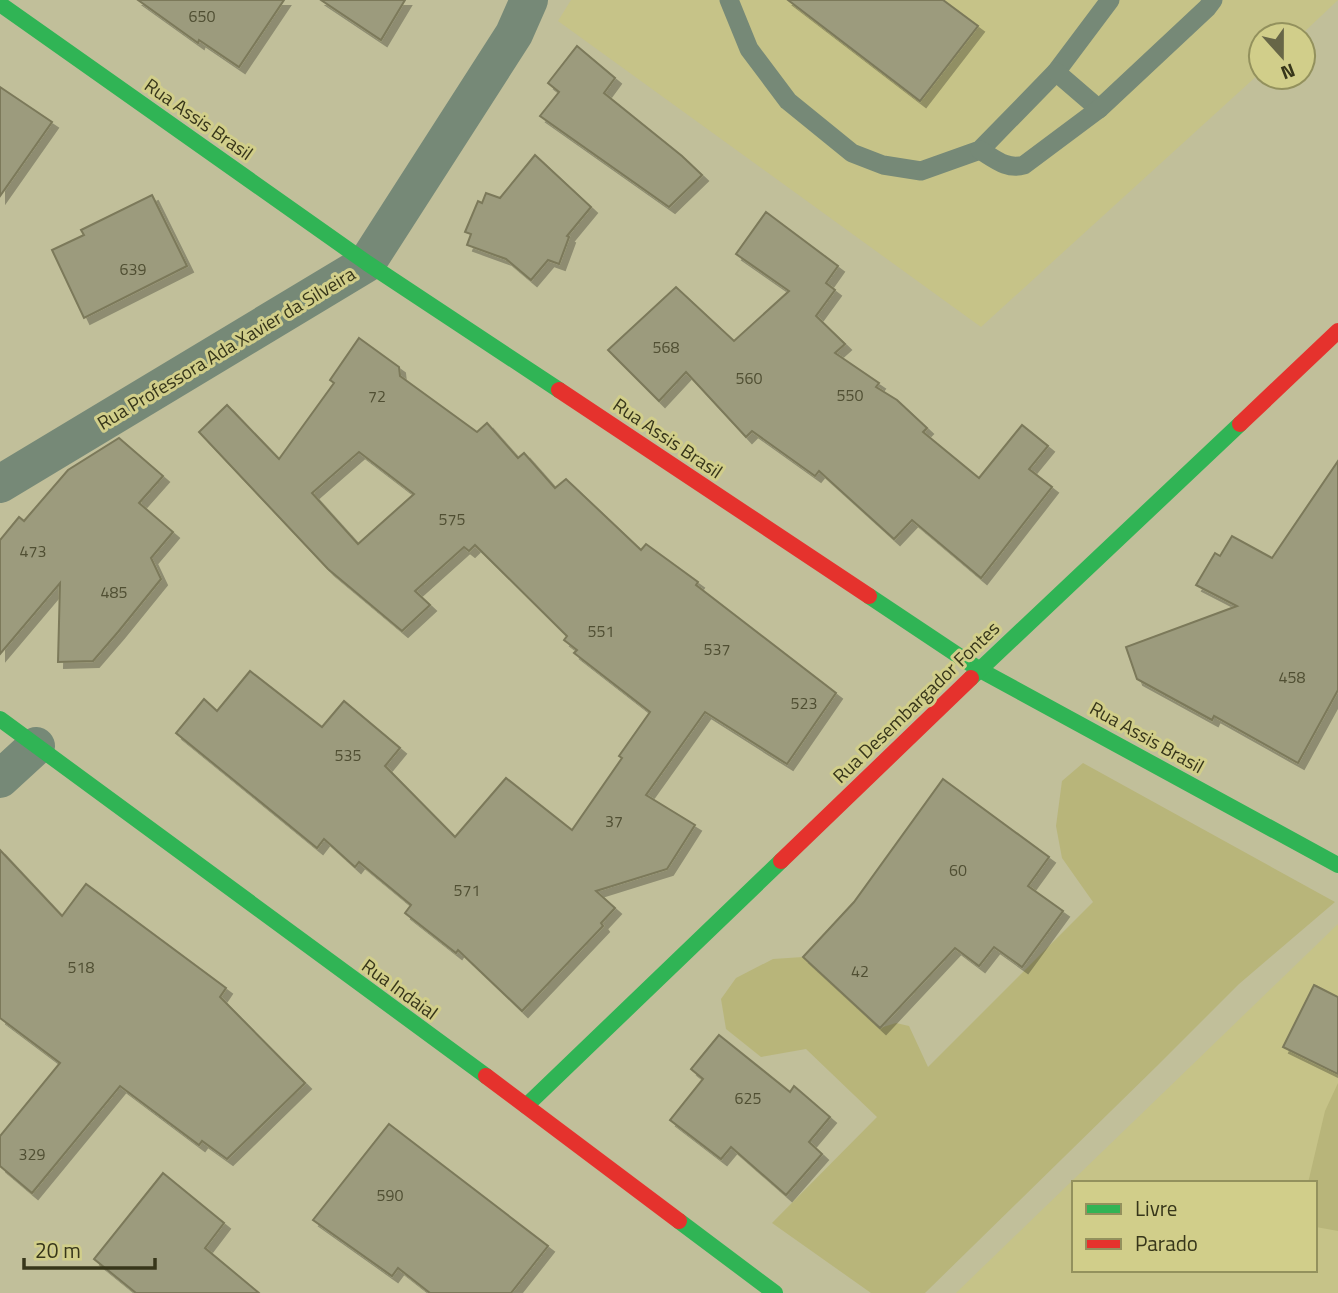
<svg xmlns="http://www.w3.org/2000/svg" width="1338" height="1293" viewBox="0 0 1338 1293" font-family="'Titillium Web',sans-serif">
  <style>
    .built { fill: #c6c388; fill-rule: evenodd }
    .green { fill: #b8b57a }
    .building { fill: #9c9b7d; stroke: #7b795a; stroke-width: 2; fill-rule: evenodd; filter: url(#shadow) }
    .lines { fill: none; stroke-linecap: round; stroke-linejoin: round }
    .lane { stroke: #768977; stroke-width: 19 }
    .street { stroke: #768977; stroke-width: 38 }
    .fast { stroke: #30b455; stroke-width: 16 }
    .jam { stroke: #e5322d; stroke-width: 16 }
    .labels { text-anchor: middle; stroke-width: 6; stroke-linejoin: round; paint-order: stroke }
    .number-label { font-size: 16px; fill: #504f33 }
    .street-label { font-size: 19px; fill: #37361a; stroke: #d1ce8a }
  </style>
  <defs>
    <filter id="shadow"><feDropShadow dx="6" dy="6" stdDeviation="0" flood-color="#0004"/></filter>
  </defs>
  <rect width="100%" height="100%" fill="#c1bf9a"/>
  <g class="built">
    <polygon points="571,0 1338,0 1301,35 1261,35 1261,72 981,327 558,21"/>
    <path d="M1338,924V1293H956ZM1074,1183H1315V1270H1074Z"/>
  </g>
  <g class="green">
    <polygon points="1083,763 1335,902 1239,984 1158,1065 925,1293 871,1293 772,1223 877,1117 806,1049 761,1057 726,1029 721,999 736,978 773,959 803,957 880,1028 896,1023 909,1026 928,1067 1093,902 1062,858 1056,826 1062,781"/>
    <polygon points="1338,1083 1338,1231 1316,1227 1315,1225 1315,1183 1308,1183 1325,1111"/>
  </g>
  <g class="building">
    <polygon points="138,0 284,0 239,67 199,40 198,43"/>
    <polygon points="321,0 405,0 381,40"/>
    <polygon points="788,0 943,0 978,26 920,101"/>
    <polygon points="577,46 615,78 604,93 682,156 702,175 669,207 540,116 559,92 548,83"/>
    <polygon points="0,87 52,122 0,196"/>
    <polygon points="535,155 591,207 567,236 569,237 559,264 548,260 531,280 506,259 467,245 471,234 465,232 478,201 482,203 486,193 500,198"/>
    <polygon points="152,195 187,266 84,318 52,250 84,235 81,230"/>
    <polygon points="766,212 838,266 826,283 835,290 816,316 845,344 835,353 879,383 876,387 897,400 927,428 923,432 979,478 1022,425 1048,446 1029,469 1052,487 981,578 912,520 894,539 819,471 815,476 752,431 746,437 686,372 659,401 608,350 676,287 734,341 789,291 736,254"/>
    <path d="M359,338L399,367L400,376L477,432L487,423L518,458L524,453L555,488L566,479L641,550L646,544L698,582L696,585L836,693L787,764L705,712L646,795L695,825L667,869L596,891L615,908L601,923L603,926L522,1011L458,950L456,953L405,913L411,905L359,862L355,867L324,839L317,848L176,733L204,699L217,711L250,671L322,727L344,701L400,748L385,766L455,837L506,778L572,830L622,758L619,756L650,712L574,653L577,650L564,640L567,636L475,545L469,551L464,547L415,591L430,605L402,631L328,569L199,432L227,405L279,459L334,383L330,380ZM359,452L414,494L358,544L312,493Z"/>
    <polygon points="119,438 163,476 139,503 173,532 151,558 161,579 118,632 93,661 58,662 60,583 0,654 0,540 19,517 24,521 68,470"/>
    <polygon points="1338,461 1338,690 1298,763 1214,716 1212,720 1137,679 1126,647 1237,606 1196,585 1215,553 1220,556 1232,536 1272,558"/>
    <polygon points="943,779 1049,857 1028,886 1063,911 1022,967 994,947 979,966 955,948 880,1028 803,957 854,902"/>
    <polygon points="0,850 62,916 86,884 226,988 220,997 305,1083 227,1159 202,1141 199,1145 120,1086 32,1193 0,1166 0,1136 60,1063 0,1018"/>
    <polygon points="1314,985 1338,997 1338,1074 1283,1047"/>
    <polygon points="719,1035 790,1092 794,1086 830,1117 809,1142 822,1154 786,1195 731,1147 721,1159 670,1120 703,1079 691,1069"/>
    <polygon points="389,1124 548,1246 511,1293 430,1293 398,1268 392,1276 313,1220"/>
    <polygon points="163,1173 224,1223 205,1248 259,1293 136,1293 94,1259"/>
  </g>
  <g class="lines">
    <g class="lane">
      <polyline points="729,0 749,49 788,101 852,153 883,165 921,171 980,150 1056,72 1110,0"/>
      <polyline points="1056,72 1099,109"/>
      <path d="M980,150C995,159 1007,170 1024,165L1099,109L1207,8L1213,0"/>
    </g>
    <g class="street">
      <polyline points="0,484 367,263 514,34 529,0"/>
      <polyline points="0,779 36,746"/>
    </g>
    <g class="fast">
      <polyline points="0,4 367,263 559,390"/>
      <polyline points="869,596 980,670 1338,865"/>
      <polyline points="971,678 1240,424"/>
      <polyline points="0,719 486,1076"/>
      <polyline points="526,1106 781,861"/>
      <polyline points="679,1221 775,1293"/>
    </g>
    <g class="jam">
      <polyline points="559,390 869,596"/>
      <polyline points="1240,424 1338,331"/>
      <polyline points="781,861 971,678"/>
      <polyline points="486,1076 679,1221"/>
    </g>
  </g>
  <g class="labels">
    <g class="number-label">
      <text x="202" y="22">650</text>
      <text x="133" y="275">639</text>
      <text x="666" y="353">568</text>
      <text x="749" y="384">560</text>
      <text x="850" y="401">550</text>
      <text x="377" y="402">72</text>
      <text x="452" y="525">575</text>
      <text x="33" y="557">473</text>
      <text x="114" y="598">485</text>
      <text x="601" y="637">551</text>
      <text x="717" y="655">537</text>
      <text x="1292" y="683">458</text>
      <text x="804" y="709">523</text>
      <text x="348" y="761">535</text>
      <text x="614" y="827">37</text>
      <text x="958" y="876">60</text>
      <text x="467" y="896">571</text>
      <text x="81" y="973">518</text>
      <text x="860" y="977">42</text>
      <text x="748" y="1104">625</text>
      <text x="32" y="1160">329</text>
      <text x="390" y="1201">590</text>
    </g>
    <g class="street-label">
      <text transform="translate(199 119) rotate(35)" y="7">Rua Assis Brasil</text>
      <text transform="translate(226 348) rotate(-31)" y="7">Rua Professora Ada Xavier da Silveira</text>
      <text transform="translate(668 438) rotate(34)" y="7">Rua Assis Brasil</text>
      <text transform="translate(916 702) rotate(-44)" y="7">Rua Desembargador Fontes</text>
      <text transform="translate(1147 737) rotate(29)" y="7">Rua Assis Brasil</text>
      <text transform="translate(400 989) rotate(36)" y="7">Rua Indaial</text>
    </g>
  </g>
  <rect x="1072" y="1181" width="245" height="91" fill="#d1ce8a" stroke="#93915d" stroke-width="2"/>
  <rect x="1086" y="1204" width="35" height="10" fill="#30b455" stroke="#93915d" stroke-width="2"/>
  <text x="1135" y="1216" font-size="21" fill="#37361a">Livre</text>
  <rect x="1086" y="1239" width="35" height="10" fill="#e5322d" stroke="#93915d" stroke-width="2"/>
  <text x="1135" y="1251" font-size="21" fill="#37361a">Parado</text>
  <g transform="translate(1282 56) rotate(159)"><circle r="33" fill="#d1ce8a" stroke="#93915d" stroke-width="2"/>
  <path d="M0-5L12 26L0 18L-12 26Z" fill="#676647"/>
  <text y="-10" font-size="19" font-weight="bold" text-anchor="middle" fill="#37361a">N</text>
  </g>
  <path d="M24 1258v10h131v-10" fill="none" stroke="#37361a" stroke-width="3.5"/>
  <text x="35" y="1258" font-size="21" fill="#37361a" stroke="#d1ce8a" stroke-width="5" paint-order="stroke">20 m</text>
</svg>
